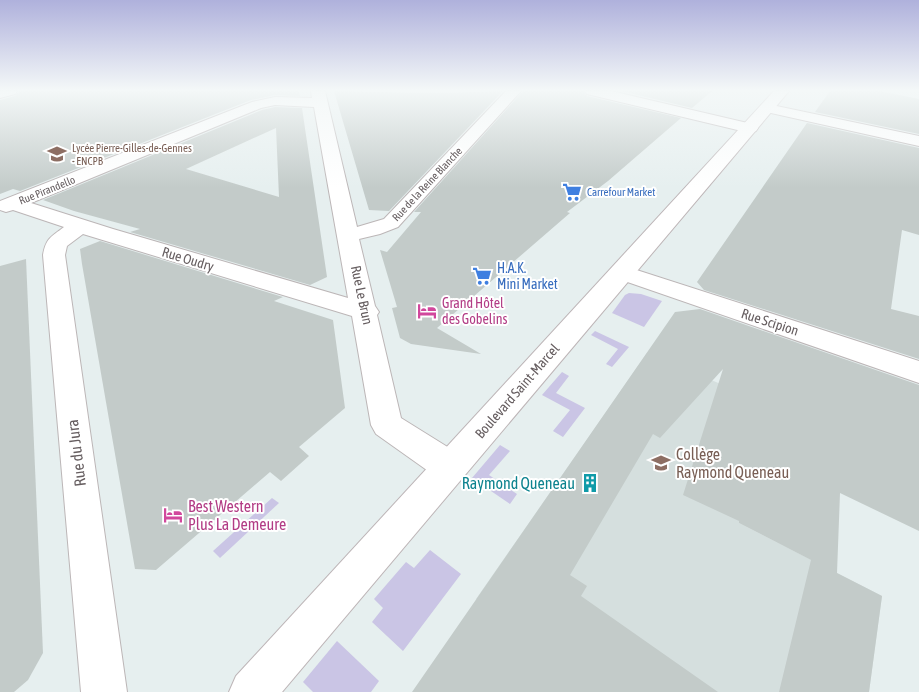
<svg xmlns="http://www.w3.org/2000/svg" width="919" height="692" viewBox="0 0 919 692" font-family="'Asap Condensed',sans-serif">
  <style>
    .education { fill: #d5dfde }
    .green { fill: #cac5e5 }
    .building { fill: #c3cbc9; fill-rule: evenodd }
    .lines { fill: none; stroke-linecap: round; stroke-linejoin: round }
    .street-casing { stroke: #bcb6b7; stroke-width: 2 }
    .secondary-casing { stroke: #bdb5b7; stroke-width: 2 }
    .street { fill: #fff; fill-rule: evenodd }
    .secondary { fill: #fff; fill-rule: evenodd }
    .labels { text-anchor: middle; stroke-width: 4; stroke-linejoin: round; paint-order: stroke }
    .far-education-label { font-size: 11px; fill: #785e54; stroke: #fff; text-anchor: start }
    .far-street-label { font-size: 11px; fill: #665e60; stroke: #fff }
    .far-shop-label { font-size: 11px; fill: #366cbe; stroke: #fff; text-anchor: start }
    .street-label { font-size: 14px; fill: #665e60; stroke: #fff }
    .shop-label { font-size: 14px; fill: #366cbe; stroke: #fff; text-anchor: start }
    .hotel-label { font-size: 14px; fill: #b23c85; stroke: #fff; text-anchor: start }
    .near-street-label { font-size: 16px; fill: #665e60; stroke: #fff }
    .near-education-label { font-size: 16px; fill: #785e54; stroke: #fff; text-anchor: start }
    .near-culture-label { font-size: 16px; fill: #0d838f; stroke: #fff; text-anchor: end }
    .near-hotel-label { font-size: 16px; fill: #b23c85; stroke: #fff; text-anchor: start }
  </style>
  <rect width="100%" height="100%" fill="#e6efef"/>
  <polygon class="education" points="647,353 766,403 739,523 882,596 869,692 594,692 476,599"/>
  <g class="green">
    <polygon points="629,293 641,294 662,301 644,327 612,313 625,295"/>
    <polygon points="595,331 629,347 612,367 606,364 618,349 591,335"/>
    <polygon points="562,372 569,376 556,393 585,408 563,437 553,431 570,410 542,395"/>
    <polygon points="500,445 510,451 489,475 517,494 510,504 472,478"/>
    <polygon points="272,498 279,503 220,558 213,551"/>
    <polygon points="430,550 461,574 403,651 372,622 383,608 374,599 406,562 414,568"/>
    <polygon points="337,641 379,681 371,692 313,692 303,682"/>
  </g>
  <g class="building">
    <polygon points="19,91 299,91 300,96 275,95 251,100 20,191 13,189 0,194 0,100 15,96"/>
    <polygon points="334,91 436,93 503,91 389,211 369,210"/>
    <polygon points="523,91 583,91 587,96 681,118 608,181 567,212 570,213 437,328 481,354 411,344 400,338 392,308 397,307 380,250 387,252 421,212 414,212"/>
    <polygon points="621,91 712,91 692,108"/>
    <polygon points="830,91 880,91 919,99 919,134 815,112"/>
    <path d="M275,107L302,108L327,277L310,285L130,232L140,229L74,211L43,200L262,110ZM276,128L279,197L186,169Z"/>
    <polygon points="807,123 919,148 919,235 902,230 891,309 919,316 919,359 704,290 697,282"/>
    <polygon points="100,241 283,297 274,301 333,320 345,408 299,447 309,456 281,481 270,472 156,570 135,569 82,264 80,249"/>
    <polygon points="26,259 43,653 28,680 14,692 0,692 0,266"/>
    <polygon points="700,309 919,385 919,531 840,493 837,573 882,596 869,692 779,692 811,560 739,523 739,521 683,495 723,369 660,438 653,434 570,575 587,586 581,596 718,692 412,692 675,312"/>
  </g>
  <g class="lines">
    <g class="street-casing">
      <g id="street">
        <polygon points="0,91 17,91 15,94 0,98"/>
        <path d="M311,91H325L357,227L384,219L506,91H521L398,227L380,234L359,239L375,306L379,312L377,315L401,418L462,456L467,467L462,478L450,482L438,478L376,434L371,425L352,316L83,234L67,246L65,255L127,692H81L43,255C46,238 51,237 64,227L13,210L6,212L0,210V201L252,102L275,97L312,98ZM275,105L314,107L348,298L113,229L31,203L261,108Z"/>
        <polygon points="585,91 611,91 756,125 758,128 756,131 750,133 587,94"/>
        <polygon points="767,104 919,136 919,146 762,111 760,108 762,105"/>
        <polygon points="621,265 919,361 919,383 613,277 609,272 613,267"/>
      </g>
    </g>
    <g class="secondary-casing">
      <polygon id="secondary" points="774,91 789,91 282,692 229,692 236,676"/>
    </g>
    <use href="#street" class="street"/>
    <use href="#secondary" class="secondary"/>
  </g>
  <linearGradient id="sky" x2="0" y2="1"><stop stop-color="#afb1dc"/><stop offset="0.48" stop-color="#f4f8f8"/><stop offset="1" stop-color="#f4f8f8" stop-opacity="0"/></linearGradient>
  <rect width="919" height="188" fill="url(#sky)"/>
  <defs>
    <g id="school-bare" transform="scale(1.5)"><path d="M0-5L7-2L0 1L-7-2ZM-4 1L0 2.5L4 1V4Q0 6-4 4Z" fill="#8d6e63" stroke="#fff" stroke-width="2.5" paint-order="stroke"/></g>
    <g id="supermarket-bare" transform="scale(1.5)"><path d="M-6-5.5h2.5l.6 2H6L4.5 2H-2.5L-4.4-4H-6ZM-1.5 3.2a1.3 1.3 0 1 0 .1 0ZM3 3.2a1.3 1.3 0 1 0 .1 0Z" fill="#3f7fe0" stroke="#fff" stroke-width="2.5" paint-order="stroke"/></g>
    <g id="hotel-bare" transform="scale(1.5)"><path d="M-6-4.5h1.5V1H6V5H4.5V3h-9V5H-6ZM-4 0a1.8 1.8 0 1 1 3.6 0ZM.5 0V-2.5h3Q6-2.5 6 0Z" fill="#d1479c" stroke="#fff" stroke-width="2.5" paint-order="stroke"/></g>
    <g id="building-bare" transform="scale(1.5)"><path d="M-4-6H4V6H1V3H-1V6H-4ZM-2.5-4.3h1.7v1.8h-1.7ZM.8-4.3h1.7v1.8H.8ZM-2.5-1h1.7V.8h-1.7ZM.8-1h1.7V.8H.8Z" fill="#0f9aa8" stroke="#fff" stroke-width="2.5" paint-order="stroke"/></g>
  </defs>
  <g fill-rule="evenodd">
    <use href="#school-bare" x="57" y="154"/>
    <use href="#supermarket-bare" x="572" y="192"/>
    <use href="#supermarket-bare" x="482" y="276"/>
    <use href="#hotel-bare" x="427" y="311"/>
    <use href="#school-bare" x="661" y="463"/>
    <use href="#building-bare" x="590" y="483"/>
    <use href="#hotel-bare" x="173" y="515"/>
  </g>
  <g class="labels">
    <g class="far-education-label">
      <text x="72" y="152">Lycée Pierre-Gilles-de-Gennes<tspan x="72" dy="13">- ENCPB</tspan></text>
    </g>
    <g class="far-street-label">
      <text transform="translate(427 184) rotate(-47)" y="4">Rue de la Reine Blanche</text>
      <text transform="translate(47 190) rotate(-22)" y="4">Rue Pirandello</text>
    </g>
    <g class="far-shop-label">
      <text x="587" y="196">Carrefour Market</text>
    </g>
    <g class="street-label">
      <text transform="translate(188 259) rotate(17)" y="5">Rue Oudry</text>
      <text transform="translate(362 295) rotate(78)" y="5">Rue Le Brun</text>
      <text transform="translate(770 322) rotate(18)" y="5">Rue Scipion</text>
      <text transform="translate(517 391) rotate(-49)" y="5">Boulevard Saint-Marcel</text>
    </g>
    <g class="shop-label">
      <text x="497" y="273">H.A.K.<tspan x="497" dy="16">Mini Market</tspan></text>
    </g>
    <g class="hotel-label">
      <text x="442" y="308">Grand Hôtel<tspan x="442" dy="16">des Gobelins</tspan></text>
    </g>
    <g class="near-street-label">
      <text transform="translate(76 453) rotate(-97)" y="6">Rue du Jura</text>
    </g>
    <g class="near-education-label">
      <text x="676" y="460">Collège<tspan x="676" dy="18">Raymond Queneau</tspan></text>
    </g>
    <g class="near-culture-label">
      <text x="575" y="489">Raymond Queneau</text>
    </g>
    <g class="near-hotel-label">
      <text x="188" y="512">Best Western<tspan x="188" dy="18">Plus La Demeure</tspan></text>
    </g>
  </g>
</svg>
